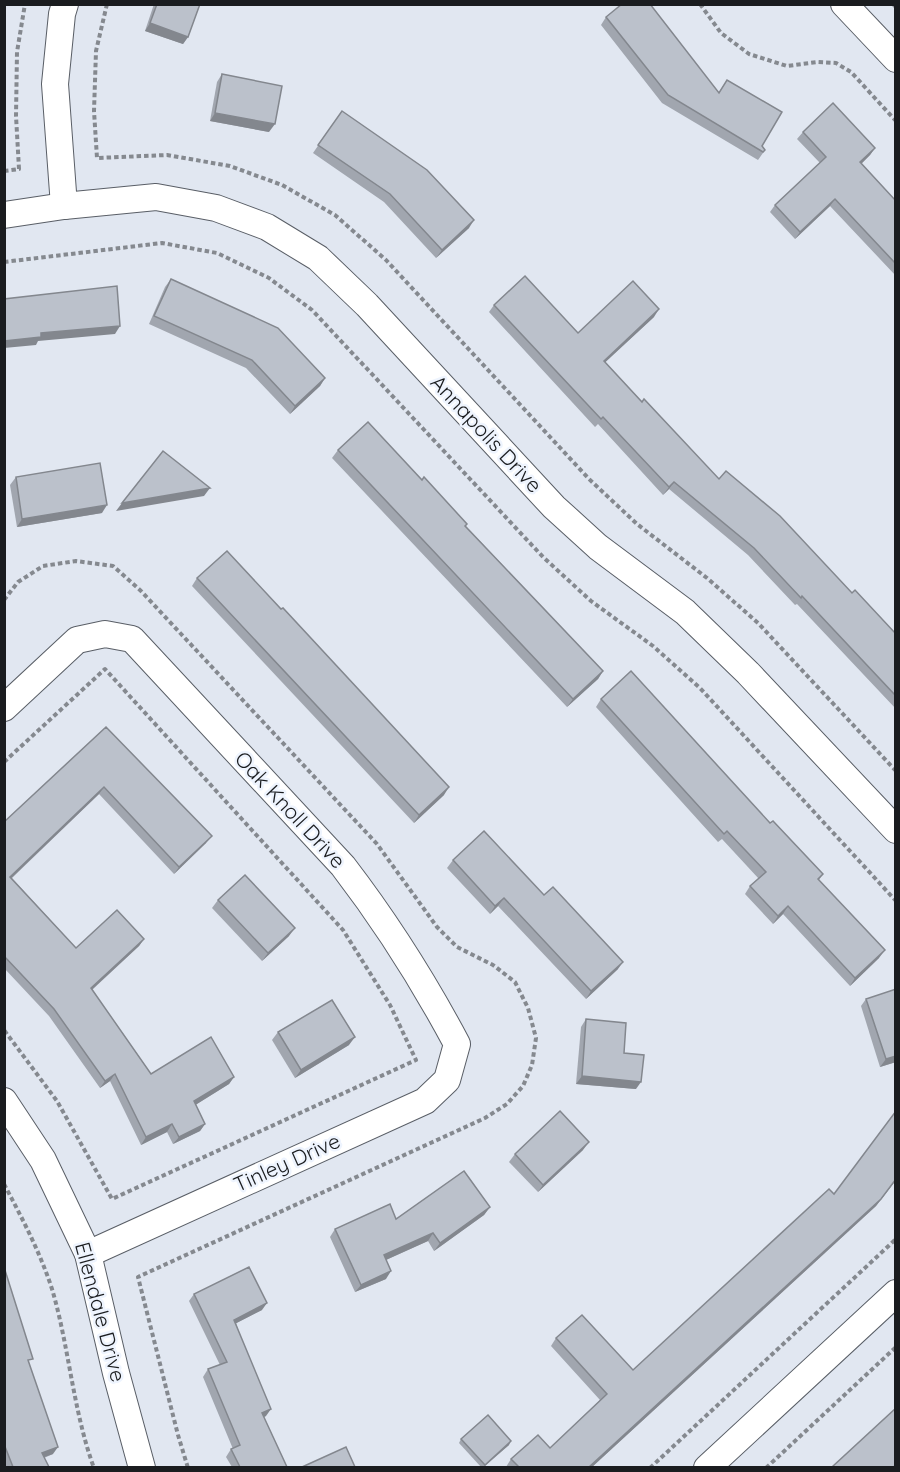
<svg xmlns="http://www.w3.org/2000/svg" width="900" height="1472" viewBox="0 0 900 1472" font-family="Quicksand,sans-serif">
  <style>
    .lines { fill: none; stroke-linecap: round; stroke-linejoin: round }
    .street-casing { stroke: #595e66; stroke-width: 28 }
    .path { stroke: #85898f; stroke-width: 4; stroke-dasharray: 4.5 3; stroke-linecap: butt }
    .street { stroke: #fff; stroke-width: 26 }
    .wall { fill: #a1a6af }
    .shaded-wall { fill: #83878e }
    .building { fill: #bbc1cb; stroke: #83878e; stroke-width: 1.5 }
    .labels { text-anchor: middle; stroke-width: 5; stroke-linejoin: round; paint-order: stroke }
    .street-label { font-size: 21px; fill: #1a1c1f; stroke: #eef4fe }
  </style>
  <rect width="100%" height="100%" fill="#e1e7f1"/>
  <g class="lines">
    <g class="street-casing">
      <g id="street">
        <polyline points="844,4 896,59"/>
        <polyline points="64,206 55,84 62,14 65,4"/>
        <polyline points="4,215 64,206 156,197 216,208 267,227 318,258 367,305 554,507 598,547 685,612 748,673 896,830"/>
        <path d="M4,708L77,640L105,634L132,639L343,866C386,922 424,982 457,1044L447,1080L425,1101L88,1254"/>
        <polyline points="4,1101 43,1160 88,1254 116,1373 142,1468"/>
        <polyline points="707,1468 896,1293"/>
      </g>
    </g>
    <g class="path">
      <polyline points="107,4 96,51 94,111 97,158 167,155 230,166 282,185 335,215 386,260 589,479 637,524 707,578 758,623 896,771"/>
      <polyline points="700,4 721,33 749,54 787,66 817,62 836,63 851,72 896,121"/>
      <polyline points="893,4 896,7"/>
      <polyline points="4,171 19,169 16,116 17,52 25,4"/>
      <polyline points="4,262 162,243 217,253 269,278 312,310 543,557 591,601 653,646 700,688 896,901"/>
      <polyline points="4,600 18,582 43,566 76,561 113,566 141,591 377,844 437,927 457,947 493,965 515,982 528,1008 536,1038 532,1065 523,1086 507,1104 485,1118 138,1277 178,1435 188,1468"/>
      <polyline points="4,762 105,669 343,930 390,1005 416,1060 112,1199 57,1101 4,1030"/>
      <path d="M4,1184C22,1218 40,1252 52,1289C69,1346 73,1411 94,1468"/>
      <polyline points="650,1468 896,1239"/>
      <polyline points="766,1468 896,1347"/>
    </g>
    <use href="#street" class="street"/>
  </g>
  <g class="wall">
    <polygon points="154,4 200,4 188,37 183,44 145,31"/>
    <polygon points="606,17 719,92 727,80 762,146 765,150 758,160 662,103 601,25"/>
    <polygon points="222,74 269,132 210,121 217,82"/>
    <polygon points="342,111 469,228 436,258 384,202 313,153"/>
    <polygon points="803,132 875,148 870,155 861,164 896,201 896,276 830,206 795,239 770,212 775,205 820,163 797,139"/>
    <polygon points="171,279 325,378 320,386 290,414 246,368 149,324 165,287"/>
    <polygon points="494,305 578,333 654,317 605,362 642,402 719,479 852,593 896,634 896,709 797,604 795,605 748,555 669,489 663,495 598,424 595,427 489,312"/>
    <polygon points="338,450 422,480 467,524 466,526 603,671 598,679 567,707 332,458"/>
    <polygon points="16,477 102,513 17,527 10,485"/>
    <polygon points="197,578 444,795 414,823 192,586"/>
    <polygon points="601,699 770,823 823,874 819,880 879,958 850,986 783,914 773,924 745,894 750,886 759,879 722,839 718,842 596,707"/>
    <polygon points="106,727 206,843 174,874 99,794 12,878 76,948 144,939 139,946 92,990 151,1074 234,1077 229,1084 195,1105 205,1124 200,1131 173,1144 167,1132 141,1145 110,1081 100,1088 49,1016 4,968 4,822"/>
    <polygon points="453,860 544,895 618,969 586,999 498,906 490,914 447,868"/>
    <polygon points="218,900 289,936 262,961 212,908"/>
    <polygon points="866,999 896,1062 880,1067 861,1006"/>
    <polygon points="586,1019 624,1053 636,1089 576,1084 581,1027"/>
    <polygon points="278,1032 349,1045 295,1078 272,1040"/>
    <polygon points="583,1150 538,1192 509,1162 515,1154"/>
    <polygon points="896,1180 876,1206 592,1467 506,1467 511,1459 550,1448 600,1400 551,1346 556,1338 633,1370 834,1194"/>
    <polygon points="490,1207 484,1215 434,1251 428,1241 386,1260 386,1279 355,1292 330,1237 335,1229 396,1219"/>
    <polygon points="4,1267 53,1454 44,1458 49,1467 5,1467"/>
    <polygon points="194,1294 262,1310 236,1323 266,1416 264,1417 287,1467 232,1467 226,1457 231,1449 233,1449 203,1377 208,1369 220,1365 189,1301"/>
    <polygon points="461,1439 509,1445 484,1467 481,1467 459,1443"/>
  </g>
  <g class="shaded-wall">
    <polygon points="150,23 188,37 183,44 145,31"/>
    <polygon points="215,113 275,124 269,132 210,121"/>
    <polygon points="875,148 870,155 855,170 860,162"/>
    <polygon points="835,199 830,206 795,239 800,232"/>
    <polygon points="474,220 469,228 436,258 442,250"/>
    <polygon points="659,309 654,317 598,369 604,361"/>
    <polygon points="120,326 115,334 38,341 36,345 4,348 4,341 41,333"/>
    <polygon points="325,378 320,386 290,414 295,406"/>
    <polygon points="674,482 669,489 663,495 669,487"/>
    <polygon points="210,488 204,496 116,511 122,503"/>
    <polygon points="107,505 102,513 17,527 22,519"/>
    <polygon points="603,671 598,679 567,707 573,699"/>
    <polygon points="104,787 99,794 5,884 10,877"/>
    <polygon points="449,787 444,795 414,823 419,815"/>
    <polygon points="212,836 206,843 174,874 179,867"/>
    <polygon points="504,898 498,906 490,914 495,906"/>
    <polygon points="788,906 783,914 773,924 778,916"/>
    <polygon points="295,928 289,936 262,961 268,953"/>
    <polygon points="144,939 139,946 86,995 91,988"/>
    <polygon points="885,950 879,958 850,986 855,978"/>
    <polygon points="623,962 618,969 586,999 591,991"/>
    <polygon points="355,1037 349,1045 295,1078 301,1070"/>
    <polygon points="896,1056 896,1062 880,1067 886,1059"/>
    <polygon points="115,1074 110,1081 100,1088 105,1081"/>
    <polygon points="582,1076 641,1082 636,1089 576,1084"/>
    <polygon points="234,1077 229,1084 189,1109 194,1101"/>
    <polygon points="172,1124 167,1132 141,1145 146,1137"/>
    <polygon points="205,1124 200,1131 173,1144 179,1137"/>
    <polygon points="589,1142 583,1150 538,1192 543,1185"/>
    <polygon points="896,1180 876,1206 592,1467 589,1467"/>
    <polygon points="490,1207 484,1215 434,1251 440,1243"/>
    <polygon points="433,1233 428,1241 379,1263 384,1255"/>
    <polygon points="391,1271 386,1279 355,1292 361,1285"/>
    <polygon points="267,1303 262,1310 229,1327 234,1320"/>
    <polygon points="271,1409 266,1416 257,1420 262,1413"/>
    <polygon points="511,1441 509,1445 483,1467 485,1465"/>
    <polygon points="58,1447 53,1454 36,1460 42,1453"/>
  </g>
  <g class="building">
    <polygon points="157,4 200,4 188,37 150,23"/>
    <polygon points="622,4 650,4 719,93 727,80 782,112 762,146 765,150 763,152 668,95 606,17"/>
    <polygon points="222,74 282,86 275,124 215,113"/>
    <polygon points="833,103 875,148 860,162 896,201 896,264 835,199 800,232 775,205 826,157 803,132"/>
    <polygon points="342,111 427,170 474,220 442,250 390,194 318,145"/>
    <polygon points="525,276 578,333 633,281 659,309 604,361 642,402 644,399 719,479 726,471 780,516 852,593 855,590 896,634 896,696 802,596 801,598 754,548 674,482 669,487 603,417 601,419 494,305"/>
    <polygon points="171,279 278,328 325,378 295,406 252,360 154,316"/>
    <polygon points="117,286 120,326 41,333 41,337 4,341 4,299"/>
    <polygon points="368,422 422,480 424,477 467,524 465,526 603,671 573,699 338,450"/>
    <polygon points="163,451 210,488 122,503"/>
    <polygon points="100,463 107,505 22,519 16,477"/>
    <polygon points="227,551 281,609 283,608 449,787 419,815 197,578"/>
    <polygon points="631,671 770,823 773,821 823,874 818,879 885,950 855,978 788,906 778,916 750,886 766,872 727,831 724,834 601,699"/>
    <polygon points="106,727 212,836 179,867 104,787 10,877 76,948 117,910 144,939 91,988 151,1074 211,1037 234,1077 194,1101 205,1124 179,1137 172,1124 146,1137 115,1074 105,1081 54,1009 4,956 4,822"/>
    <polygon points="484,831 544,895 553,887 623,962 591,991 504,898 495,906 453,860"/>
    <polygon points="245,875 295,928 268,953 218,900"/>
    <polygon points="896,989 896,1056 886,1059 866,999"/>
    <polygon points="332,1000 355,1037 301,1070 278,1032"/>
    <polygon points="586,1019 626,1023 624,1053 644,1055 641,1082 582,1076"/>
    <polygon points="560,1111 589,1142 543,1185 515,1154"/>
    <polygon points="896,1111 896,1179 881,1199 589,1467 519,1467 511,1459 538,1435 550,1448 607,1394 556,1338 582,1315 633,1370 829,1189 834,1194"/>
    <polygon points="464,1171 490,1207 440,1243 433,1233 384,1255 391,1271 361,1285 335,1229 390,1204 396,1219"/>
    <polygon points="4,1267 33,1359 28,1360 58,1447 42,1453 49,1467 13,1467 4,1444"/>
    <polygon points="249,1267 267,1303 234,1320 271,1409 262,1413 287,1467 240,1467 231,1449 240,1445 208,1369 227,1362 194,1294"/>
    <polygon points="896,1408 896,1465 893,1467 832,1467"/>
    <polygon points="488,1415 511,1441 485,1465 461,1439"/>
    <polygon points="346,1447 355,1467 302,1467"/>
  </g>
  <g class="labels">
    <g class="street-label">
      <text transform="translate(486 434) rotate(47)" y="7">Annapolis Drive</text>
      <text transform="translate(290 810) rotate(47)" y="7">Oak Knoll Drive</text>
      <text transform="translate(287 1163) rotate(-24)" y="7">Tinley Drive</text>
      <text transform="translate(100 1312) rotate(75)" y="7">Ellendale Drive</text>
    </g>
  </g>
  <rect width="900" height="1472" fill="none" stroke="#1a1c1f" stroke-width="12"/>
</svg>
